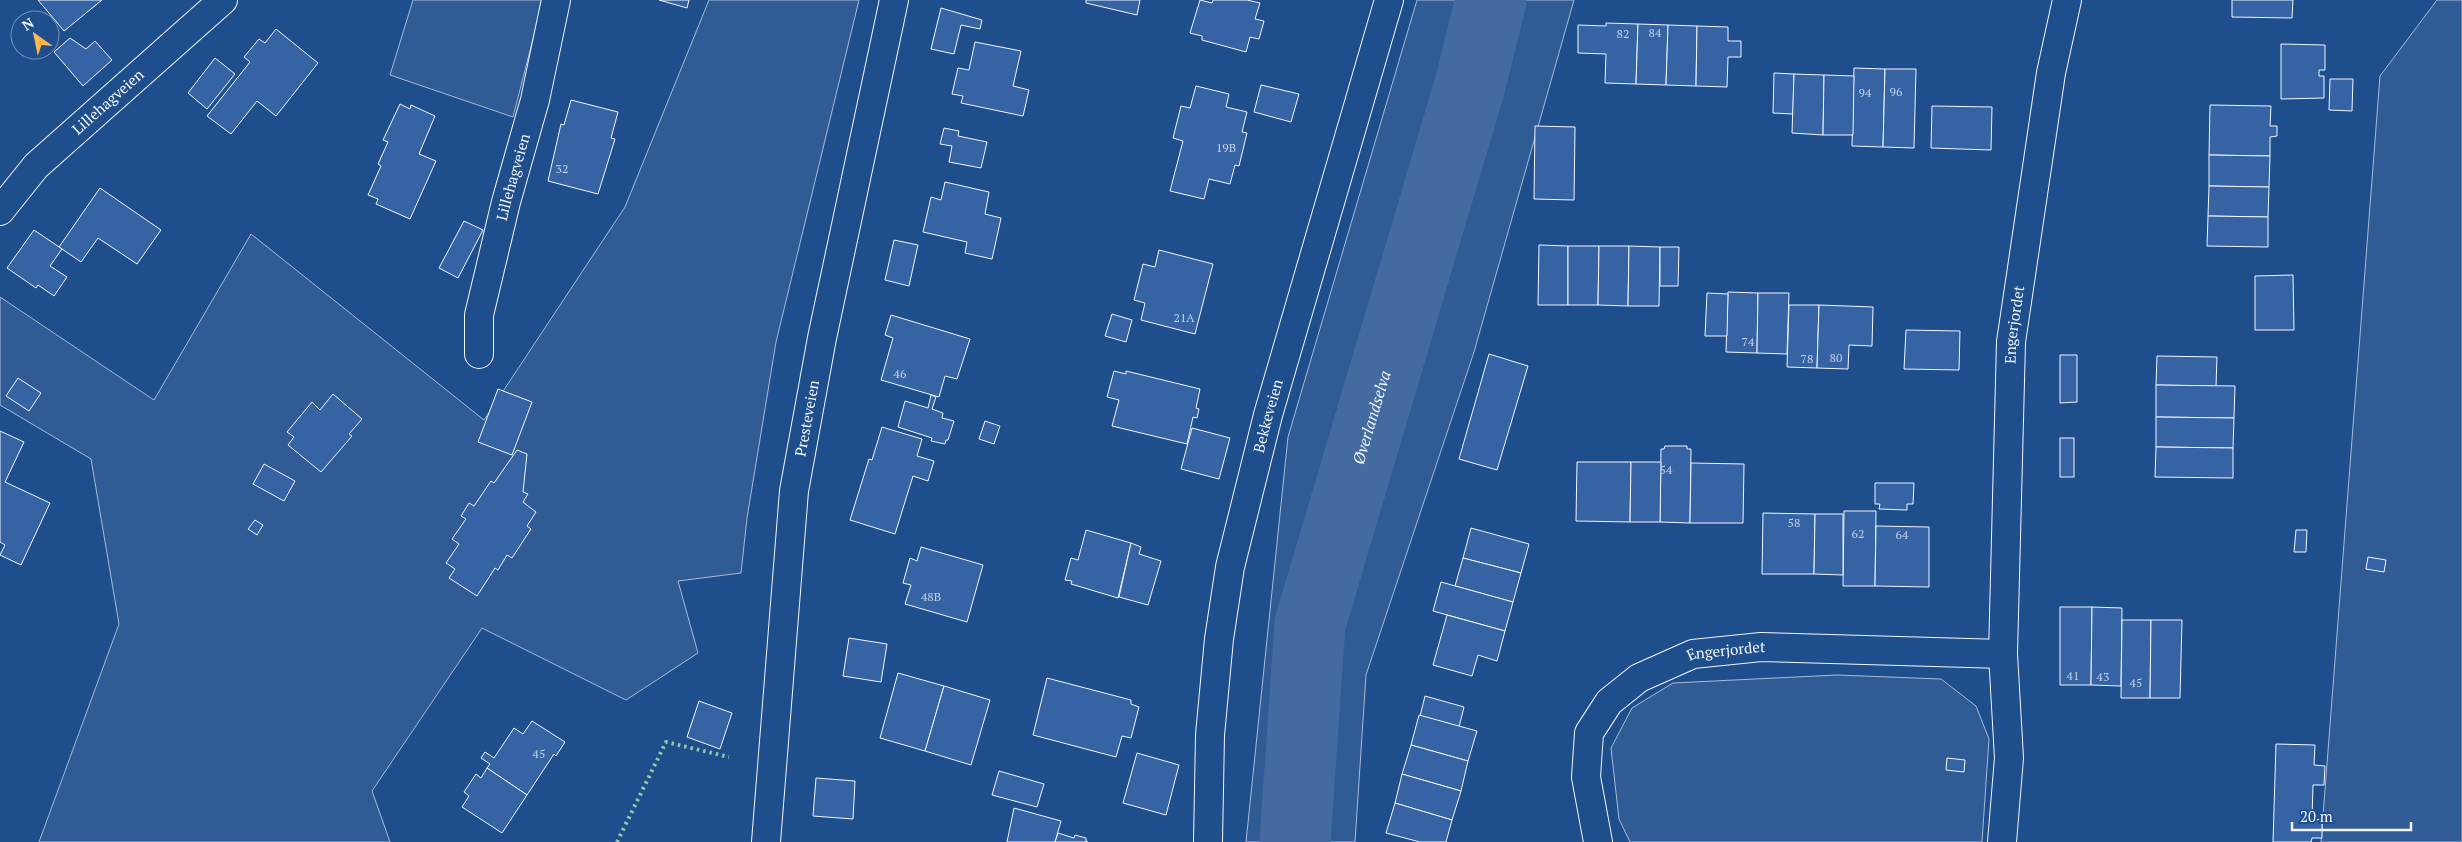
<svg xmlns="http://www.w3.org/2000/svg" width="2462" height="842" viewBox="0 0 2462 842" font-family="'PT Serif',serif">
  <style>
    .built { fill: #305b95; stroke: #a8bbd7 }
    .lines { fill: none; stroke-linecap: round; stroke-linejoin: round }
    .river { stroke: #446ba0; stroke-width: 71 }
    .building { fill: #3563a3; stroke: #f2f6ff }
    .minor-casing { stroke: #f2f6ff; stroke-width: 30 }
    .secondary-casing { stroke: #f2f6ff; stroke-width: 30 }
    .minor { stroke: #1f4e8c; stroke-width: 28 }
    .secondary { stroke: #1f4e8c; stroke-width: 28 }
    .hedge { stroke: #97c8a6; stroke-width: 4; stroke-dasharray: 2.5 4; stroke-linecap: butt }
    .labels { text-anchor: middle; stroke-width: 4; stroke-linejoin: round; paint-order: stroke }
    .number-label { font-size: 12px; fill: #c3d1e8 }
    .street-label { font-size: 15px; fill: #f2f6ff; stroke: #1f4e8c }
    .water-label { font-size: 16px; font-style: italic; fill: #f2f6ff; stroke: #1f4e8c }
  </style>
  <rect width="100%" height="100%" fill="#1f4e8c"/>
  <g class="built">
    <polygon points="413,0 543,0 513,117 390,75"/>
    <polygon points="709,0 859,0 776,342 747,518 741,573 678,581 698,653 626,700 482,628 372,791 390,842 39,842 119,624 91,459 0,405 0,297 154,400 251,234 484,420 625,207"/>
    <polygon points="1417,0 1574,0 1474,352 1366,675 1355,842 1246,842 1288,437"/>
    <polygon points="2437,0 2462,0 2462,842 2321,842 2380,76"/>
    <polygon points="1837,675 1941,679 1976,706 1989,739 1982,842 1630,842 1619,819 1611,748 1632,708 1673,683"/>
  </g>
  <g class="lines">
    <path class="river" id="s1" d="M1295,842L1310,624L1470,85L1491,0"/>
  </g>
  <g class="building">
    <polygon points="38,0 102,0 64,31"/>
    <polygon points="659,0 689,0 687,8"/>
    <polygon points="1086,0 1140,0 1137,15 1086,3"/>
    <polygon points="1200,0 1212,3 1213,0 1247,0 1260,3 1255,19 1264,21 1259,39 1250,37 1246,52 1202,40 1202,36 1190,33"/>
    <polygon points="2232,0 2293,0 2292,18 2232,17"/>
    <polygon points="941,8 982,20 980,29 961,25 954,54 931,49"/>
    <polygon points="1606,23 1638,24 1636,84 1605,83 1606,54 1578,53 1578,25 1606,26"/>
    <polygon points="1638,24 1668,25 1666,85 1636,84"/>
    <polygon points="1668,25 1697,26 1696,86 1666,85"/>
    <polygon points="1697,26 1728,27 1728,41 1741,41 1741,57 1728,57 1727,87 1696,86"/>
    <polygon points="276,29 318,63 276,116 257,101 231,134 207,116 250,62 244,57 259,39 265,43"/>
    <polygon points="70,38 86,49 95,41 112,60 83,86 54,52"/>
    <polygon points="975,42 1021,51 1013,86 1029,90 1023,116 961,103 963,96 952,94 958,68 969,70"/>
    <polygon points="2281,44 2325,45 2325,70 2319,70 2319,76 2324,76 2324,98 2281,99"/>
    <polygon points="215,58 235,74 207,109 188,93"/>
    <polygon points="1854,68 1885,69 1883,147 1852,146"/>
    <polygon points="1885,69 1916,69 1914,148 1883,147"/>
    <polygon points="1774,73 1794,74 1793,114 1773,113"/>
    <polygon points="1794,74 1824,75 1823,135 1792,133"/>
    <polygon points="1824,75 1854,76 1853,135 1823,135"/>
    <polygon points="2330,79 2353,79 2352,111 2329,110"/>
    <polygon points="1261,85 1299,94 1291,122 1254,112"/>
    <polygon points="1196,86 1229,94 1226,107 1247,112 1242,132 1247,133 1239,166 1235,165 1230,184 1209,179 1204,199 1170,191 1183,141 1173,138 1181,106 1190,108"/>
    <polygon points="571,100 618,112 611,138 615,139 598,194 548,181 561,124 564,125"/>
    <polygon points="400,104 410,109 411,105 435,116 419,154 436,161 410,219 376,204 378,199 368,195 381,166 378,164 388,142 383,140"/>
    <polygon points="2210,105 2271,106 2270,126 2277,126 2277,136 2270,137 2270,156 2209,155"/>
    <polygon points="1932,106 1992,107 1991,150 1931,148"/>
    <polygon points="1535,126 1575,127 1574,200 1534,199"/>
    <polygon points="944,128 959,131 958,136 987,142 981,168 949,162 952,146 940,144"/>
    <polygon points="2209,155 2270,156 2269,187 2209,186"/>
    <polygon points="945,182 989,192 985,214 1001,218 992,259 965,253 967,242 923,232 931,197 941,200"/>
    <polygon points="2209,186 2269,187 2268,217 2208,216"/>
    <polygon points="100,188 161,230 137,264 98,238 81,262 59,247"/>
    <polygon points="2208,216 2268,217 2268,247 2207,246"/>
    <polygon points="464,221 483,230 458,278 439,268"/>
    <polygon points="34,230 62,249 50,266 67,277 54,296 38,285 36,288 7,268"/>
    <polygon points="894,240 918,245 909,286 885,280"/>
    <polygon points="1539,245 1568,246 1568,305 1538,305"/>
    <polygon points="1568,246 1599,246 1598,305 1568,305"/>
    <polygon points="1599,246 1629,246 1628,306 1598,305"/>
    <polygon points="1629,246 1660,247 1659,306 1628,306"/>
    <polygon points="1660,247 1679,247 1678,286 1660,286"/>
    <polygon points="1159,250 1213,264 1195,334 1141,320 1145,303 1134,300 1143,264 1155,267"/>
    <polygon points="2293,275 2294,330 2255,330 2255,276"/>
    <polygon points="1728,292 1758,293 1757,353 1726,352"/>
    <polygon points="1707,293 1728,294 1727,336 1705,336"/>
    <polygon points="1758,293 1789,293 1787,354 1757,353"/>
    <polygon points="1789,305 1819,305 1817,368 1787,367"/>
    <polygon points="1819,305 1873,307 1872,346 1849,345 1848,369 1817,368"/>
    <polygon points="1112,314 1132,320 1126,342 1105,336"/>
    <polygon points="891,315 970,339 957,379 945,376 939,397 881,380 893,338 885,335"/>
    <polygon points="1906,330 1960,331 1959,370 1904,369"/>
    <polygon points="1489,354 1528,366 1497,470 1459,459"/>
    <polygon points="2060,355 2077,355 2077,402 2060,403"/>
    <polygon points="2157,356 2217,357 2216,386 2156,385"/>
    <polygon points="1114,371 1126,374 1126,371 1200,389 1196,408 1199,409 1197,418 1193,417 1187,444 1112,426 1119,400 1107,397"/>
    <polygon points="18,378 41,393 29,411 6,396"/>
    <polygon points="2156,385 2235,386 2234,418 2156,417"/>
    <polygon points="498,389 532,402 512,455 478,442"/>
    <polygon points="333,394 362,419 349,434 352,436 321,472 288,445 294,437 287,432 312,402 320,410"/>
    <polygon points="931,395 936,397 932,409 943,413 942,418 954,421 948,440 946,440 945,444 931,441 932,438 898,427 905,401 928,408"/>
    <polygon points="2156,417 2234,418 2233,448 2156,447"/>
    <polygon points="985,421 1000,426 994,444 979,439"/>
    <polygon points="882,427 922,439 917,456 934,461 928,481 913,476 895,534 850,520 869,459 872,460"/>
    <polygon points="1192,428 1230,438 1219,479 1181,469"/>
    <polygon points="0,431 24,442 5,482 50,503 21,565 0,555 5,545 0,542"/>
    <rect x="2060" y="438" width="14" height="39"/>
    <polygon points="1665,446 1687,446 1687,449 1691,449 1690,523 1660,522 1661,449 1664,449"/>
    <polygon points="2156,447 2233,448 2233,478 2155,477"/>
    <polygon points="517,450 527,454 523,492 528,494 523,502 536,512 527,526 531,529 512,558 507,555 498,570 495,568 477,596 449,578 455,569 446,563 459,544 452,539 466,519 461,516 469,503 474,506 491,481 494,483"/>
    <polygon points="1577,462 1631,462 1630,522 1576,521"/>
    <polygon points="1631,462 1661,462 1660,522 1630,522"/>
    <polygon points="1691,463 1744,464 1743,523 1690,523"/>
    <polygon points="264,464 295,481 284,501 253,484"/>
    <polygon points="1875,483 1914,483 1913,504 1907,504 1907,510 1879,509 1880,504 1875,504"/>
    <polygon points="1844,511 1876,511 1875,586 1843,586"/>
    <polygon points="1763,513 1815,514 1814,574 1762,574"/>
    <polygon points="1815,514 1843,514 1843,575 1814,574"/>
    <polygon points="255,520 263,525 257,535 248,529"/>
    <polygon points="1876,526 1929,527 1929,587 1875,586"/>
    <polygon points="1471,528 1529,544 1521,573 1463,558"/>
    <polygon points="1086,530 1131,543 1118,598 1071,584 1072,581 1065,580 1071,558 1078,560"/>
    <polygon points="2296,530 2307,530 2306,552 2294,552"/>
    <polygon points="1131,543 1141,547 1139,554 1161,561 1148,605 1119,597"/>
    <polygon points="921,547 983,565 967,622 905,604 911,585 903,583 910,558 917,561"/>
    <polygon points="2368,557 2386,560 2384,572 2366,569"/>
    <polygon points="1463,558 1521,573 1513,602 1455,586"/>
    <polygon points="1441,582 1513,602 1505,631 1433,611"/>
    <polygon points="2060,607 2092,607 2091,685 2060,685"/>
    <polygon points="2092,607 2122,608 2121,686 2091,685"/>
    <polygon points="1447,615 1505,631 1497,661 1478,655 1472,676 1433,665"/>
    <polygon points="2122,620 2151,620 2150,698 2121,698"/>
    <polygon points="2151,620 2182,620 2180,698 2150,698"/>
    <polygon points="849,638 887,644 881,682 843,676"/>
    <polygon points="898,673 944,686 925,751 880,738"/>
    <polygon points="1047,678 1131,700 1131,704 1139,707 1131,738 1122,736 1116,757 1033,735"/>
    <polygon points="944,686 990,700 971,765 925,751"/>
    <polygon points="1425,696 1464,707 1459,727 1420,716"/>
    <polygon points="699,701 732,713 720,749 687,737"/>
    <polygon points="1419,715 1477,731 1468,761 1411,745"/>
    <polygon points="532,721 565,742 556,756 554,754 527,795 487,768 490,764 481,758 485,752 494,758 514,728 523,734"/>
    <polygon points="2276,744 2315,745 2314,765 2325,766 2324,785 2313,785 2312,819 2322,820 2322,838 2312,838 2311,842 2273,842"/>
    <polygon points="1411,745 1468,761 1461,791 1402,774"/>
    <polygon points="1137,753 1179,765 1166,815 1123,803"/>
    <polygon points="1947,758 1965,760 1964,772 1946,770"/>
    <polygon points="487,768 527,795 502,833 462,807 469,796 464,792 476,774 481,778"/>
    <polygon points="999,771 1044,784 1037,807 992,795"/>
    <polygon points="1402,774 1461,791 1452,820 1395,803"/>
    <polygon points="816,778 855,781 853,819 813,816"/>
    <polygon points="1395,803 1452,820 1446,842 1420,842 1386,833"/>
    <polygon points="1014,808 1061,821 1055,842 1007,842"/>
    <polygon points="1058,833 1074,838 1075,835 1086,838 1086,841 1088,842 1055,842"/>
  </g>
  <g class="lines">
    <g class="minor-casing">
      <g id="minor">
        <path id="s2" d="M0,211L36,166L223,0"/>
        <path id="s3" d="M479,354V315L506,202L535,100L556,0"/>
        <path id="s4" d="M1208,842L1210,735L1219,639L1230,567L1268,415L1389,0"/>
        <path id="s5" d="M1598,842L1586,777L1589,733L1609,702L1639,678L1693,654L1761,647L2003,654"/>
        <path id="s6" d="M2002,842L2009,758L2003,654L2011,342L2051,73L2067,0"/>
      </g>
    </g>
    <g class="secondary-casing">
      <g id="secondary">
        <path id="s7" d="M766,842L794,491L822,338L894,0"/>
      </g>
    </g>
    <use href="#minor" class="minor"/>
    <use href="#secondary" class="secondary"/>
    <polyline class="hedge" points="617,842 666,742 729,757"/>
  </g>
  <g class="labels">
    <g class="number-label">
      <text x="1655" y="37">84</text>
      <text x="1623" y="38">82</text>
      <text x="1896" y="96">96</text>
      <text x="1865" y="97">94</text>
      <text x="1226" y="152">19B</text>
      <text x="562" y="173">32</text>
      <text x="1184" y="322">21A</text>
      <text x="1748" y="346">74</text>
      <text x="1836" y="362">80</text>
      <text x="1807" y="363">78</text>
      <text x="900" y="378">46</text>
      <text x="1666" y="474">54</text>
      <text x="1794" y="527">58</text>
      <text x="1858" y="538">62</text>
      <text x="1902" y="539">64</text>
      <text x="931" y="601">48B</text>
      <text x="2073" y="680">41</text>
      <text x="2103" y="681">43</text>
      <text x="2136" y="687">45</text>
      <text x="539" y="758">45</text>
    </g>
    <g class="street-label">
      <text dy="5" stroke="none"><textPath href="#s2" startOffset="154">Lillehagveien</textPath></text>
      <text dy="5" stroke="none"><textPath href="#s3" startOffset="181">Lillehagveien</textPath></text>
      <text dy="5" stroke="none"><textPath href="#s6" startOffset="518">Engerjordet</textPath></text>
      <text dy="5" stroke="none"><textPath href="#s4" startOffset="432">Bekkeveien</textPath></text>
      <text dy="5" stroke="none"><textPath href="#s7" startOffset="426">Presteveien</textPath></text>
      <text dy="5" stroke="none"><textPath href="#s5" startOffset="278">Engerjordet</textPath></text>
    </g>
    <g class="water-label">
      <text dy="6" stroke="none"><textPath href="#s1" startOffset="434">Øverlandselva</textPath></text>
    </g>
  </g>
  <g transform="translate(35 35) rotate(327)"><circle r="24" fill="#1f4e8c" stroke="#7391ba"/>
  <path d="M0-4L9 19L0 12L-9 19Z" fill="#ffb74d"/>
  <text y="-8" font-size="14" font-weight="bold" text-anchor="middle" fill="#f2f6ff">N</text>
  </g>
  <path d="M2292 822v8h119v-8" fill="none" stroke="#f2f6ff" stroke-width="2.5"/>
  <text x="2300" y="822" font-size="15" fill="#f2f6ff" stroke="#1f4e8c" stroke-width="4" paint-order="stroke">20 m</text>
</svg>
